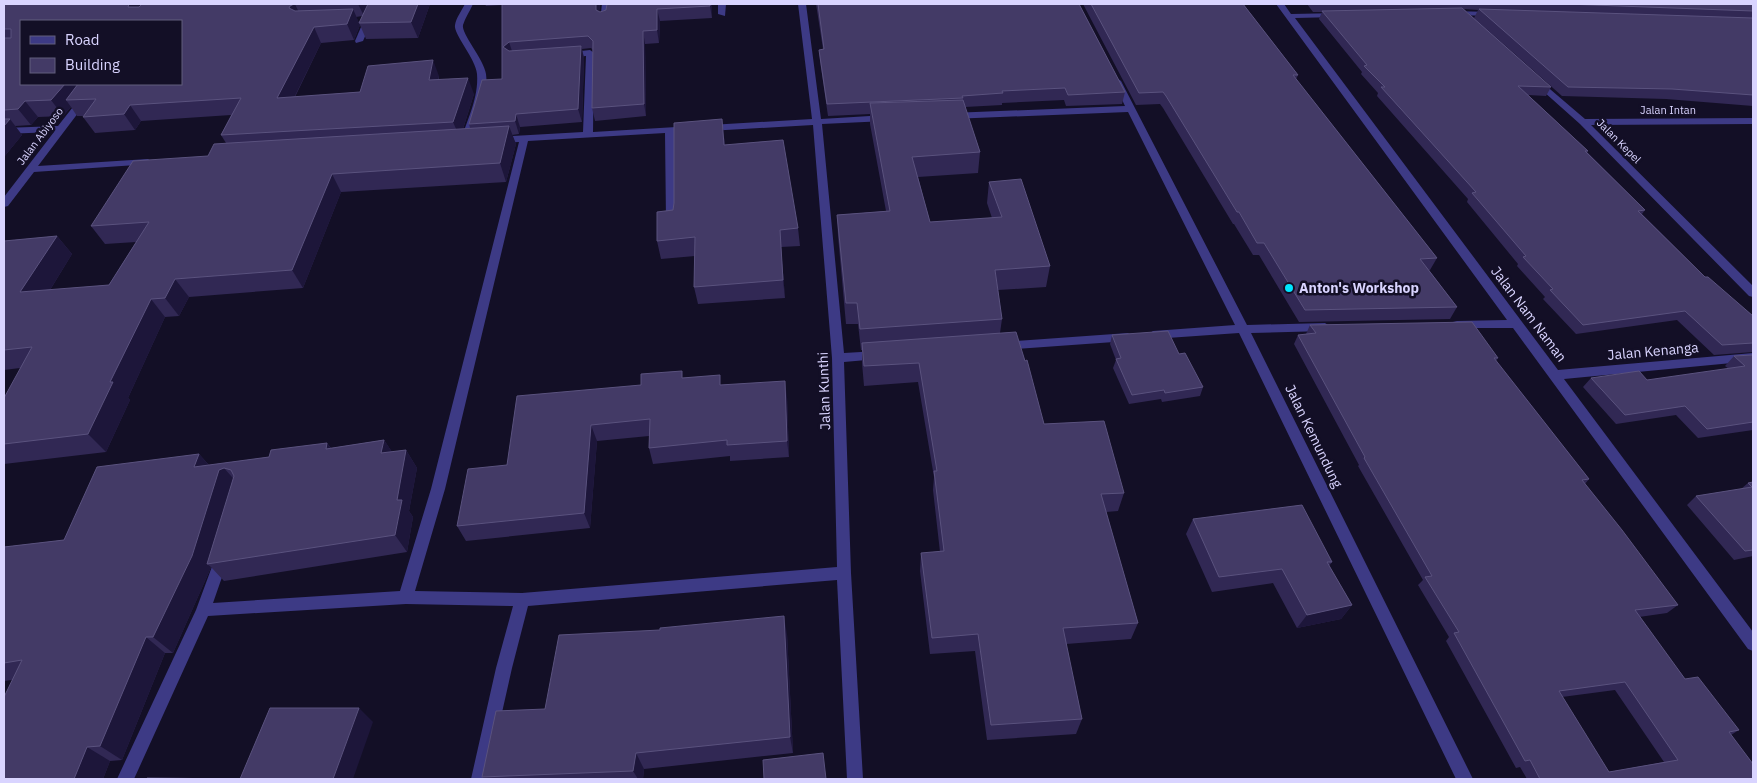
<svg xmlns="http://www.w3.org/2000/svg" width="1757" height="783" viewBox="0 0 1757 783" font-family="'IBM Plex Sans',sans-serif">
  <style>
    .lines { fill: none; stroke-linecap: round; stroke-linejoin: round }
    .minor { fill: #3d3a85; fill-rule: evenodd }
    .wall { fill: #312854; fill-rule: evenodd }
    .shaded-wall { fill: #1d163a }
    .building { fill: #433a66; stroke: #5a527e; fill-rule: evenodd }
    .poi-dot { fill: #00e5ff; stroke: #130f26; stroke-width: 2 }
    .labels { text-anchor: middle; stroke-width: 5; stroke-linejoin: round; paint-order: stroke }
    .far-street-label { font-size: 11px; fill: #d9d4ff; stroke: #130f26 }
    .poi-label { font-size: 14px; font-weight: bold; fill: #d9d4ff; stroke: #130f26; text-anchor: start }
    .street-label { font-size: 14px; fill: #d9d4ff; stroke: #130f26 }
  </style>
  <rect width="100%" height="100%" fill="#130f26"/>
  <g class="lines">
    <g class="minor">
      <polygon points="371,4 379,4 363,41 356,43 355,41"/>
      <path d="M465,4H473C470,11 465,18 463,25C461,34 484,59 486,74C489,97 477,121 470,142L465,145L460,142C467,121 479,97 477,74C476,59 453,34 455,25C456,18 462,10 465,4Z"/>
      <polygon points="602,4 610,4 608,21 604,23 600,21"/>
      <polygon points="718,4 726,4 725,16 718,14"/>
      <path d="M798,4H806L821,119L886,115L891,118L886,121L822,124L844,353L878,351L884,355L878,359L844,362L851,573L863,779H847L837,580L528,606L512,668L487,779H471L496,668L513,606L406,604L208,616L134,779H117L196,610L217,553L222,551L227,553L229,557L213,603L400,591L431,489L519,142L497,143L492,140L497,137L583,132L586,56L566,58L562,55L563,53L590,50L594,53L593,132L812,119ZM813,125L832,358L837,567L522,593L415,591L445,489L528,141L665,133L666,221L671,224L676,221L675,133Z"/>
      <polygon points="1276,4 1284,4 1291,14 1341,13 1342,15 1338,17 1295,18 1558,370 1753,353 1753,361 1564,379 1753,632 1753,651 1748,649 1513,328 1453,328 1451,325 1453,322 1457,321 1507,320"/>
      <polygon points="1450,11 1493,12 1497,14 1493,16 1453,15 1450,15"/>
      <polygon points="1117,78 1121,81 1247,325 1325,323 1331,327 1325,331 1251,333 1473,779 1456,779 1239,333 1153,339 1147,335 1153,331 1235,325 1128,112 951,119 946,116 951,113 1125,106 1113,81"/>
      <polygon points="1537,78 1585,119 1753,118 1753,124 1591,125 1753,286 1753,297 1749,296 1580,124 1534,83 1534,79"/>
      <polygon points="91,84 100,84 38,166 148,159 153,162 151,164 34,172 8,206 4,207 4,197 54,132 4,134 4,128 58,126"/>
      <polygon points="1128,333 1134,337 1128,341 1003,350 997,346 1003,342"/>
    </g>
  </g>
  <g class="wall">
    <path d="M4,4H430L418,38L366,39L360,25L354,40L321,43L295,97L360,92L439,76V80L474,94L463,129L470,128L469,124L502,79V5L486,6L485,4H600L599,12H600L606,10L607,4H712V18L660,21L659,43L645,44L646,116L595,121L592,108L593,50L591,48L582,49L584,58L582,122L520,127L519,134L512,135L516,144L506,182L341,192L303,288L189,297L179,316L165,317L128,398L130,400L106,452L4,464V444L20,368L4,370V241L57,236L72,254L50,290L109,285L136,242L105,244L91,226L208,156L226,143L221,135L231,115L141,121L135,130L95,133L83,117L84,116H77L71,107L63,116L38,117L31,125L15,126L22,135L4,157ZM362,16L359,23L356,17ZM181,21V84H21Z"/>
    <polygon points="816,4 1079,4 1125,92 1122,104 1066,106 1064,100 1002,103 1002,105 965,107 980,152 978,173 918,177 930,222 992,218 987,203 989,182 1050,266 1046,287 998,290 1002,319 1000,333 1044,424 1124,493 1118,511 1106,512 1138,623 1131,639 1066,644 1082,719 1076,734 987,740 975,651 930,654 920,571 921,553 940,552 933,490 934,477 918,382 864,386 862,363 862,350 861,350 858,324 846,324 838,236 837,215 886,211 870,124 870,114 828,116 820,61 819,50 823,49"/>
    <polygon points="1083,4 1243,4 1298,75 1296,79 1437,258 1430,270 1429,270 1457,307 1450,319 1299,322 1259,255 1253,255 1234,224 1233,224 1163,108 1160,104 1136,105"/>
    <polygon points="1307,4 1753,4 1753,106 1666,99 1562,96 1474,18 1478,10 1464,9 1551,87 1546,96 1528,95 1588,151 1587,152 1645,210 1642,214 1705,277 1753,316 1753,352 1714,355 1677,320 1576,334 1543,299 1545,297 1517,266 1518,264 1467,202 1468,199 1377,96 1378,93 1361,74 1362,72 1319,19 1322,12 1313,12"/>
    <polygon points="724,137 725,145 798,228 800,246 781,247 785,298 698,304 694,287 695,256 661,259 657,241 673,210"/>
    <path d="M1310,325L1498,358L1496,361L1589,479L1585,484L1678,605L1667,613L1639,617L1685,679L1739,730L1731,735L1753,779H1527L1520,767L1516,768L1446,641L1449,637L1418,585L1423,580L1358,466L1359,465L1294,344L1298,335L1306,334ZM1615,690L1664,762L1609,772L1562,697Z"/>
    <polygon points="1112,335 1179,354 1203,387 1200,396 1162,402 1161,399 1129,404 1113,368 1116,360 1110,344"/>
    <polygon points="1753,355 1753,430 1698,438 1676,415 1616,424 1583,387 1591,378 1647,380 1729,369 1725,366 1734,356"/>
    <polygon points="683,378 787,397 789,457 730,461 730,456 653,464 649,448 649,436 597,441 590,528 466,541 457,526 507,465 641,385"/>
    <polygon points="384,440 392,452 406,450 417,468 409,511 413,517 407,552 224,581 211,567 209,572 173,653 165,653 122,760 110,761 103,779 4,779 12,680 4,681 4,547 64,540 199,454 209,465 269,457 327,443 331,448"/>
    <polygon points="1753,482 1753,556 1734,560 1687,505 1696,496 1741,489 1748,483"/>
    <polygon points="1193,519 1332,562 1329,566 1352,605 1341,619 1297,628 1273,583 1212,592 1186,534"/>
    <polygon points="787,634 793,753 644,769 643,779 484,779 482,777 545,709"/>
  </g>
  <g class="shaded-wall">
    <polygon points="128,4 152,4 138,21 128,7"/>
    <polygon points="295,4 302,19 289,8 290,6"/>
    <polygon points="358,4 369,4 364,16"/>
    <polygon points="418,4 430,4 418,38 411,22"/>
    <polygon points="596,4 600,4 598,22 596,10"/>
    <polygon points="710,4 712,4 712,18 710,6"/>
    <polygon points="353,9 360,25 354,40 347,24"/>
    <polygon points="657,9 660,21 659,43 657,30"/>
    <polygon points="314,27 321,43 286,114 277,98"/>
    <polygon points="643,31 645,44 646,116 644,104"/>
    <polygon points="509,42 513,54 503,47"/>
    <polygon points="581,46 584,58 582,122 578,109"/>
    <polygon points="433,60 439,76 435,96 429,80"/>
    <polygon points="468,78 474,94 460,138 453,122"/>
    <polygon points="65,84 90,84 66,100 71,107 63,116 51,100"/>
    <polygon points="25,101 38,117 31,125 18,109"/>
    <polygon points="130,105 141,121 135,130 124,114"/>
    <polygon points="516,114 520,127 519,134 515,121"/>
    <polygon points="10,119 22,135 4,157 4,126"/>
    <polygon points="722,119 724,137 727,163 724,145"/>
    <polygon points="509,126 516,144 506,182 500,163"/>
    <polygon points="332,174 341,192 303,288 292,270"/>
    <polygon points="780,230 781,247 785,298 783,280"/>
    <polygon points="57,236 72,254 37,311 20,292"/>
    <polygon points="175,279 189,297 179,316 165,298"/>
    <polygon points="151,299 165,317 128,398 130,400 106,452 88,434 110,382"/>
    <polygon points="785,381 787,397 789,457 787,441"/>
    <polygon points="591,425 597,441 590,528 584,513"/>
    <polygon points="384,440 396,458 381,453"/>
    <polygon points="327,443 340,461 326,449"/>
    <polygon points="406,450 417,468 409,511 413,517 407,552 395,535 397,500"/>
    <polygon points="199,454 215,472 194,467"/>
    <polygon points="224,468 239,485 207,564 211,567 209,572 173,653 153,637 219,470"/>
    <polygon points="1352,605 1341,619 1297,628 1307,615"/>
    <polygon points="784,616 787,634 793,753 790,737"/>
    <polygon points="146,637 165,653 122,760 100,746"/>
    <polygon points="359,708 373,722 353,779 333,779"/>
    <polygon points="87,747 110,761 103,779 74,779"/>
    <polygon points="636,753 644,769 643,779 638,779 633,771"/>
  </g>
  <g class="building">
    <polygon points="4,4 129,4 128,7 139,7 142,4 294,4 290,6 289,8 295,11 353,9 347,24 314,27 277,98 360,92 368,66 433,60 429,80 468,78 453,122 221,135 241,98 130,105 124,114 83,117 96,99 66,100 78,84 181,84 181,21 21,21 21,84 65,84 51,100 25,101 18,109 4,110 4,38 11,38 11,29 4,29"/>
    <polygon points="368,4 418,4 411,22 359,23"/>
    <polygon points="502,4 596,4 596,10 600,12 606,10 607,4 710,4 710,6 657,9 657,30 643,31 644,104 592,108 593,41 588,36 509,42 503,47 509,51 581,46 578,109 516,114 515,121 469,124 482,80 502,79"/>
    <polygon points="818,4 1079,4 1125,92 1068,95 1065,88 1002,91 1003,93 962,96 963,98 827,104 819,50 824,49"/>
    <polygon points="1091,4 1243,4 1298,75 1293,75 1437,258 1420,259 1457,307 1305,310 1264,243 1257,243 1239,212 1237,212 1166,96 1163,92 1139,93"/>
    <polygon points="1566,4 1753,4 1753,11"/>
    <polygon points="1462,8 1551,87 1518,86 1588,151 1585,151 1645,210 1638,211 1705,277 1708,277 1753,316 1753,343 1722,345 1685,311 1583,325 1550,290 1553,289 1523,257 1526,256 1472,193 1476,192 1381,87 1385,87 1364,66 1367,65 1322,11"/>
    <polygon points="1479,9 1753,18 1753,95 1672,89 1568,87"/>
    <polygon points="963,100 980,152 912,157 930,222 1002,217 989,182 1021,179 1050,266 995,270 1002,319 860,329 857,303 846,303 837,215 890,211 870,103"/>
    <polygon points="4,119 10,119 4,126"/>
    <polygon points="722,119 724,145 783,140 798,228 780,230 783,280 694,287 695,237 657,241 657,212 673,210 674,203 674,123"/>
    <polygon points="509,126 500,163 332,174 292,270 175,279 165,298 151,299 110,382 113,382 88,434 4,444 4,398 32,347 4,350 4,241 57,236 20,292 109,285 149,222 91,226 133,161 208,156 214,144"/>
    <path d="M1472,322L1498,358H1494L1589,479L1582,480L1622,530L1678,605L1635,610L1685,679L1698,677L1739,730L1729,732L1753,764V779H1540L1530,760L1525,761L1454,633L1459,632L1425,577L1432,576L1364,458L1365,457L1298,335L1316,333L1310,325ZM1625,682L1678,760L1609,772L1559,691Z"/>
    <polygon points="1168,331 1179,354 1185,353 1203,387 1165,393 1164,390 1132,395 1116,359 1121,358 1112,335"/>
    <polygon points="1016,332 1025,361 1027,360 1044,424 1104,421 1124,493 1101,494 1138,623 1063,628 1082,719 991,725 978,634 932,638 921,553 944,551 934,471 937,471 919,363 864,366 862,343"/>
    <polygon points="1753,355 1753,422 1707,429 1685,406 1625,415 1591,378 1639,371 1647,380 1745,366 1734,356"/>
    <polygon points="682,371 682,378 720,375 720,385 785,381 787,441 727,445 727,440 649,448 650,419 591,425 584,513 457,526 468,469 507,465 517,396 641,385 641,374"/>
    <polygon points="384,440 381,453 406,450 397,500 402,500 395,535 207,564 234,476 231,470 224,468 219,470 192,556 153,637 146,637 100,746 87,747 74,779 4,779 4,697 22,660 4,663 4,547 64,540 97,467 199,454 194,467 269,457 271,450 327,443 326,449"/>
    <polygon points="1753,482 1753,550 1745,551 1696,496 1752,487 1748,483"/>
    <polygon points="1302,505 1332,562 1327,562 1352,605 1307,615 1282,569 1219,577 1193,519"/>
    <polygon points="784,616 790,737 636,753 633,771 482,777 496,711 545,709 559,635 660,630 660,628"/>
    <polygon points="270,708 359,708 333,779 147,779 147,778 240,779"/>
    <polygon points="823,753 826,779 764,779 763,760"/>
  </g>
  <circle class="poi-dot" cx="1289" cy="288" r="5"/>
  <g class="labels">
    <g class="far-street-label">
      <text x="1668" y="114">Jalan Intan</text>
      <text transform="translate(40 136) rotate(-53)" y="4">Jalan Abiyoso</text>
      <text transform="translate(1619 141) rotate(45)" y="4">Jalan Kepel</text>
    </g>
    <g class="poi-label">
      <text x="1299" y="293">Anton's Workshop</text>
    </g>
    <g class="street-label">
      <text transform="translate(1529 314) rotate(53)" y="5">Jalan Nam Naman</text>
      <text transform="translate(1653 351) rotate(-5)" y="5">Jalan Kenanga</text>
      <text transform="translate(824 391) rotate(-92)" y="5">Jalan Kunthi</text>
      <text transform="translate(1314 436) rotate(64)" y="5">Jalan Kemundung</text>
    </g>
  </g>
  <rect width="1757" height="783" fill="none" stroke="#d9d4ff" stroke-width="10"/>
  <rect x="20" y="20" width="162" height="65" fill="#130f26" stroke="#625e7d"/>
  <rect x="30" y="36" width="25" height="8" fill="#3d3a85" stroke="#625e7d"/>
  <text x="65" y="45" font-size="15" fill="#d9d4ff">Road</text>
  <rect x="30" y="58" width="25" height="15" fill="#433a66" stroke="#625e7d"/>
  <text x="65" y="70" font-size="15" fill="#d9d4ff">Building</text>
</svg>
